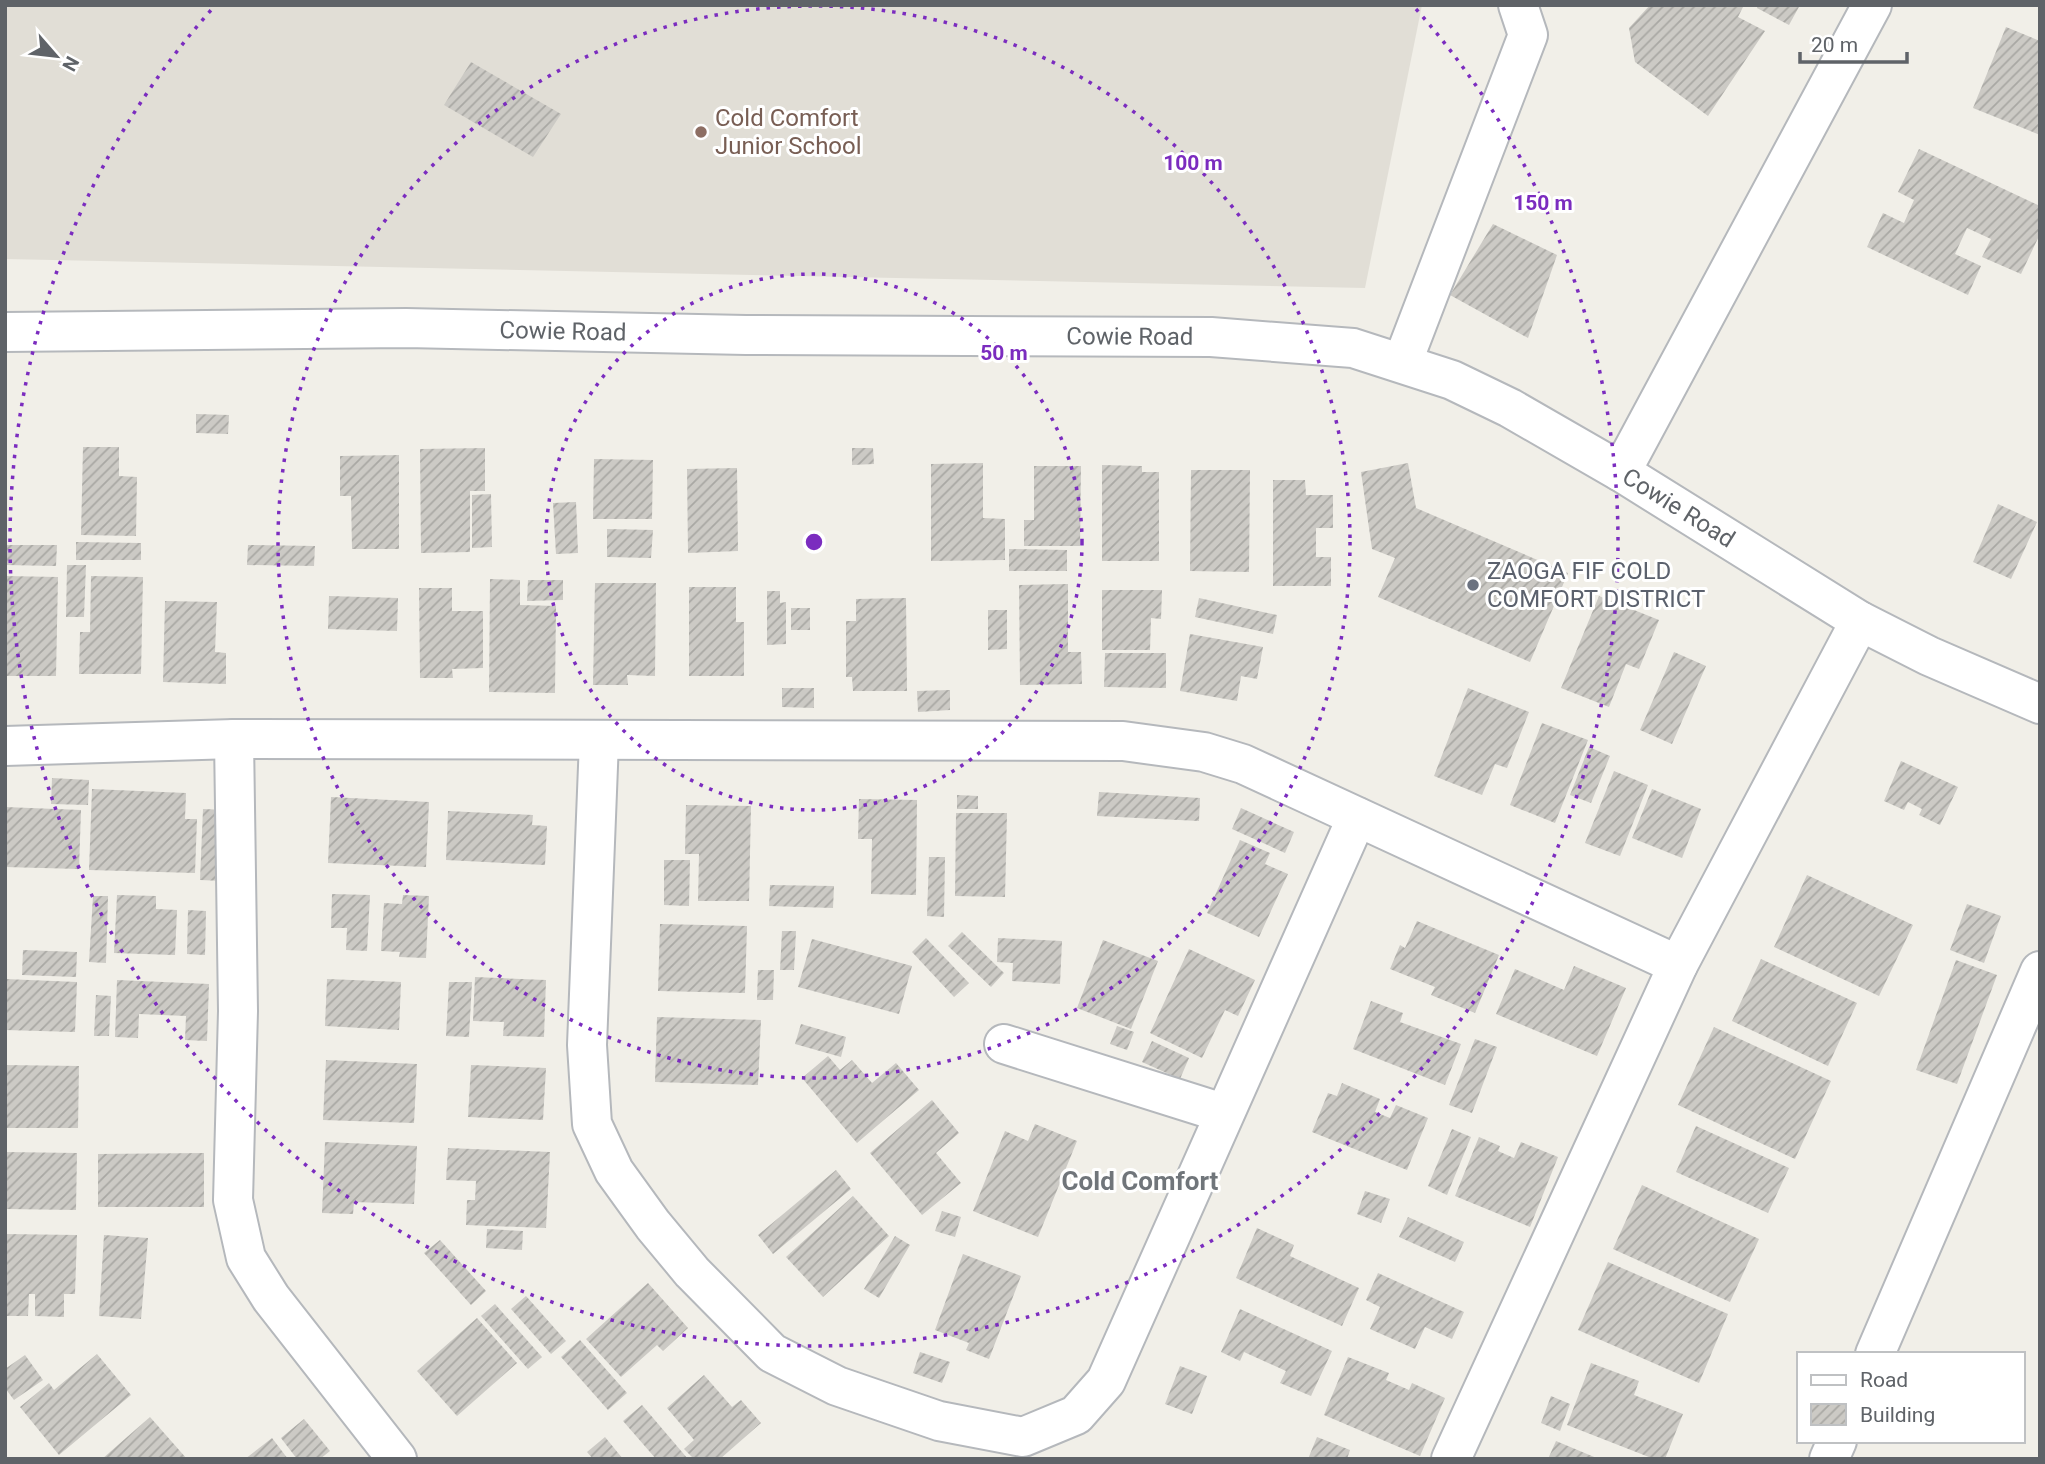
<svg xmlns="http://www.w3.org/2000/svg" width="2045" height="1464" viewBox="0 0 2045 1464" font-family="Roboto,sans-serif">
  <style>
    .education { fill: #e1ded6 }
    .building { fill: url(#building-hatch) }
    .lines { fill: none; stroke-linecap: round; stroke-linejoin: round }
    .minor-casing { stroke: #b5b8bc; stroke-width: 42 }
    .minor { stroke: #fff; stroke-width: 38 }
    .ring { fill: none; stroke: #7b2cbf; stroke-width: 3.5; stroke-dasharray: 3.5 7 }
    .education-dot { fill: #8d6e63; stroke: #fff; stroke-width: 2.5 }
    .worship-dot { fill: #6b7280; stroke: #fff; stroke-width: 2.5 }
    .labels { text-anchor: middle; stroke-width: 6; stroke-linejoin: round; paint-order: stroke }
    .education-label { font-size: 24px; fill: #785e54; stroke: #fff; text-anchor: start }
    .street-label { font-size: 24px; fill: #5f6368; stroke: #fff }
    .worship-label { font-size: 24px; fill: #5b616d; stroke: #fff; text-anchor: start }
    .neighbourhood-label { font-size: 26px; font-weight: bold; fill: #70757a; stroke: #fff }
    .centre { fill: #7b2cbf; stroke: #fff; stroke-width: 3.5 }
    .ring-label { font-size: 21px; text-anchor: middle; font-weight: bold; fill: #7b2cbf; stroke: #fff; stroke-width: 6; stroke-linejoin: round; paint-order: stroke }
  </style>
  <defs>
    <pattern id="building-hatch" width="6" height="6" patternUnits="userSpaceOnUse" patternTransform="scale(1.75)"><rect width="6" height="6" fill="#cccac5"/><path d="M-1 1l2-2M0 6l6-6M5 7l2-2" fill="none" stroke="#a9a8a4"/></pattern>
  </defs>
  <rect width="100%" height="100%" fill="#f1efe8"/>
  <polygon class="education" points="5,5 1422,5 1365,288 5,259"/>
  <g class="building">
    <polygon points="1650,5 1744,5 1738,17 1765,31 1708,116 1635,62 1629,28"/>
    <polygon points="1759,5 1800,5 1789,25 1757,8"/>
    <polygon points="2006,27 2040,41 2040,135 1973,108"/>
    <polygon points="471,62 561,114 533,157 444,105"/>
    <polygon points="1919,149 2040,206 2040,234 2021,274 1982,257 1991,239 1967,228 1955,254 1981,266 1968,295 1867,247 1883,213 1904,223 1914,200 1898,192"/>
    <polygon points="1493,224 1557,255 1528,338 1450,295"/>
    <polygon points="196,414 229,415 228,434 196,433"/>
    <polygon points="83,447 119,447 119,476 137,477 136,536 81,535"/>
    <polygon points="485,448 485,491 470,491 470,552 421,553 420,449"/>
    <polygon points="852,448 873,448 874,464 852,465"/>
    <polygon points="399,455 399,549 352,549 351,496 340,496 340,456"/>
    <polygon points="594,459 653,460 652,519 593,519"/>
    <polygon points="983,463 983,518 1005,519 1005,560 931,561 931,464"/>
    <polygon points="1408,463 1416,508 1568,573 1530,662 1378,597 1395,558 1372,549 1361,472"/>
    <polygon points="1102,465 1142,466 1142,472 1159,472 1159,561 1102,561"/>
    <polygon points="1034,466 1081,466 1080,546 1024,546 1024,520 1034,520"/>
    <polygon points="737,468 738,551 688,553 687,469"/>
    <polygon points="1191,470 1250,470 1249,572 1190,571"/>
    <polygon points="1273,480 1305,480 1306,495 1333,495 1333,528 1316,528 1316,557 1331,557 1331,586 1273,586"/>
    <polygon points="491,494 492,547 472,548 472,495"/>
    <polygon points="576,502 578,553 556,554 553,503"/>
    <polygon points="1998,504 2037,522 2011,579 1973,562"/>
    <polygon points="607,529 653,530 651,558 607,557"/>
    <polygon points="76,542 141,543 141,560 76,560"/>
    <polygon points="5,545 57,545 56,566 5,565"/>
    <polygon points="248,545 315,546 314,566 247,565"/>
    <polygon points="1009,549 1067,550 1067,571 1009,571"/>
    <polygon points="67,565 86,565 84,617 66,617"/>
    <polygon points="5,576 58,577 56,676 6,676"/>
    <polygon points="91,576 143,577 141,674 79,674 80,632 90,632"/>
    <polygon points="490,579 520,580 520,605 556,606 555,693 489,692"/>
    <polygon points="528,580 563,580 563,600 527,601"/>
    <polygon points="595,583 656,583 655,676 627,675 628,685 593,685"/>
    <polygon points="1068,584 1068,652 1081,652 1082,684 1020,685 1019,585"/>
    <polygon points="689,587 736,587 736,622 744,622 744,676 689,676"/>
    <polygon points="419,588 452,588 452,611 483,611 483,668 452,669 453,678 420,678"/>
    <polygon points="1102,590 1162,590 1161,619 1151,618 1150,650 1102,650"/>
    <polygon points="767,591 780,591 780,603 786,602 786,644 767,645"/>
    <polygon points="329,596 398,598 397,631 328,629"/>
    <polygon points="1599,596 1659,620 1639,669 1626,664 1609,707 1561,688"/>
    <polygon points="906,598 907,691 853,691 852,677 846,677 846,621 856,621 856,599"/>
    <polygon points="1199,598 1277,615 1273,634 1195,617"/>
    <polygon points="165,601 217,602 215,652 226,653 226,684 163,682"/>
    <rect x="791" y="608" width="19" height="22"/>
    <polygon points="988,610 1007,610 1007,649 988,650"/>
    <polygon points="1190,634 1263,647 1257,679 1241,676 1237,701 1180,691"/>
    <polygon points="1674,652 1706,666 1672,744 1640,730"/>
    <polygon points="1105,653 1166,653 1166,688 1104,687"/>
    <polygon points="782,688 814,688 814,708 782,707"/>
    <polygon points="1468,688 1529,712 1507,768 1495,764 1482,795 1434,776"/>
    <polygon points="950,690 950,710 918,712 917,691"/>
    <polygon points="1542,723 1588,740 1555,823 1510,805"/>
    <polygon points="1589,747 1610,756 1591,803 1570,795"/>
    <polygon points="1901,761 1958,787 1940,825 1919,815 1922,809 1908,802 1904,810 1884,801"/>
    <polygon points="1614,771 1648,785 1620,856 1585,843"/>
    <polygon points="52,778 89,780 88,805 51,804"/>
    <polygon points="92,789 186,793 185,819 197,819 195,873 89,870"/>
    <polygon points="1652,789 1701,809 1682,858 1632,838"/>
    <polygon points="1099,792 1200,798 1199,821 1097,816"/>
    <polygon points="957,795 978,796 978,809 957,809"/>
    <polygon points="331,797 429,802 426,867 328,863"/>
    <polygon points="859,799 917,800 916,895 871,894 872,839 858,839"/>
    <polygon points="686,805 751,806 749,901 698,901 699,854 685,854"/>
    <polygon points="5,807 81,810 79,869 5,867"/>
    <polygon points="1241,808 1294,832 1285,853 1232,829"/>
    <polygon points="203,809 226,810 223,881 200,880"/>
    <polygon points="448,811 533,815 532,825 547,826 545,865 446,860"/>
    <polygon points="956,813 1007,813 1005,897 955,896"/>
    <polygon points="1240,840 1270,853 1265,864 1288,874 1259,937 1207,913"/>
    <polygon points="929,857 945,857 944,917 927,916"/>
    <polygon points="664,860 690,860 689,906 664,905"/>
    <polygon points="1807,875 1913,925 1879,996 1774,947"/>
    <polygon points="770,885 834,886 833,908 769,906"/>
    <polygon points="332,894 370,895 367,951 346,950 347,928 331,928"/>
    <polygon points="117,895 156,896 156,909 177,910 175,955 114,953"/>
    <polygon points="403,895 429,896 426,958 399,957 400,952 381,951 384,903 402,904"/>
    <polygon points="93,896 108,896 106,963 89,962"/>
    <polygon points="1967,904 2001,916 1984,963 1950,950"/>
    <polygon points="188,910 206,911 205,955 187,954"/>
    <polygon points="1417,921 1499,955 1475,1013 1431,995 1435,987 1390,969 1400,945 1405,948"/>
    <polygon points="660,924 747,926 745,993 658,991"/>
    <polygon points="782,931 796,931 794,970 780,970"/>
    <polygon points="962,932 1004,973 991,987 948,946"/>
    <polygon points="926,938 969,983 954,997 912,952"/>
    <polygon points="998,938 1062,941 1060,984 1012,981 1013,963 997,962"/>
    <polygon points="812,939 912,966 899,1014 798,987"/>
    <polygon points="1103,940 1158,961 1131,1029 1077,1008"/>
    <polygon points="1189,949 1255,980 1238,1016 1225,1010 1202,1058 1150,1033"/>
    <polygon points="23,950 77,952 76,977 22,975"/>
    <polygon points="1761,959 1857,1003 1828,1066 1732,1021"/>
    <polygon points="1956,960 1997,975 1957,1084 1916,1070"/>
    <polygon points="1574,966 1626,988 1597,1056 1496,1014 1515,969 1564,990"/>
    <polygon points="758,970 774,970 773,1000 757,1000"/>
    <polygon points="475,977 546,980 544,1037 503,1036 504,1022 473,1021"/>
    <polygon points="5,979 77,982 75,1032 5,1030"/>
    <polygon points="327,979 401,982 399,1030 325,1026"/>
    <polygon points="117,980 209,984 207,1041 185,1040 186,1016 139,1014 138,1038 115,1037"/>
    <polygon points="449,982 472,982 469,1037 446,1036"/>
    <polygon points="96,995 111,996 109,1036 94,1036"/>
    <polygon points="1371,1001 1403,1013 1400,1022 1461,1044 1445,1085 1353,1049"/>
    <polygon points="657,1017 761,1020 758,1085 655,1082"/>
    <polygon points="801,1024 846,1037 841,1057 795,1044"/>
    <polygon points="1117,1026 1134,1032 1127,1050 1110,1044"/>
    <polygon points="1714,1027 1831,1081 1795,1159 1678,1105"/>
    <polygon points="1475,1039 1497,1047 1472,1113 1449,1105"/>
    <polygon points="1152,1041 1189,1058 1180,1079 1142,1062"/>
    <polygon points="828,1056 840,1070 852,1060 872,1083 896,1063 919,1090 857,1143 802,1078"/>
    <polygon points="326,1060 417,1064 414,1123 323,1120"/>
    <polygon points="5,1065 79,1066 78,1128 5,1128"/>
    <polygon points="471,1065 546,1068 543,1120 468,1117"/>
    <polygon points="1342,1083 1380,1099 1375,1112 1390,1118 1396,1105 1428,1118 1407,1170 1312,1132 1328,1093 1337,1096"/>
    <polygon points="932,1100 959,1133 936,1153 961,1183 922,1215 870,1153"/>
    <polygon points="1035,1124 1077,1141 1038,1237 973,1211 1005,1131 1028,1141"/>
    <polygon points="1696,1126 1789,1168 1768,1213 1676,1172"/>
    <polygon points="1452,1129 1471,1137 1447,1195 1428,1186"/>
    <polygon points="1479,1137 1500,1146 1498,1151 1514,1158 1521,1142 1558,1157 1530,1227 1455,1196"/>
    <polygon points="325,1142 417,1146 414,1204 354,1202 353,1214 322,1213"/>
    <polygon points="448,1148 550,1152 546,1228 466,1225 467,1200 475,1200 476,1181 446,1180"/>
    <polygon points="5,1152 77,1153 76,1210 5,1209"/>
    <polygon points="204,1153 204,1207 98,1207 98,1154"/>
    <polygon points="836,1170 851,1189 773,1254 758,1235"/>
    <polygon points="1642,1185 1759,1239 1730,1302 1613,1249"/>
    <polygon points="1365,1191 1390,1199 1381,1223 1357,1214"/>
    <polygon points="853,1196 889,1236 823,1297 786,1257"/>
    <polygon points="942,1211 961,1217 955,1237 935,1231"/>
    <polygon points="1408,1217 1464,1242 1455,1262 1399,1237"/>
    <polygon points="1257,1228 1294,1245 1290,1256 1359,1288 1342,1326 1236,1278"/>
    <polygon points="487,1229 523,1231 522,1250 486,1248"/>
    <polygon points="5,1234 77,1235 75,1294 64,1294 64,1317 35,1316 35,1294 29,1294 28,1316 5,1316"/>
    <polygon points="104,1235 148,1238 141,1319 99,1316"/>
    <polygon points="895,1236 910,1245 879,1298 864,1289"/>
    <polygon points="440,1240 486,1291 471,1305 424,1253"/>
    <polygon points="963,1254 1021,1276 989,1359 966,1350 969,1343 935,1330"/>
    <polygon points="1608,1262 1728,1314 1699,1383 1578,1330"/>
    <polygon points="1378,1273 1464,1312 1452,1339 1425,1327 1415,1349 1370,1329 1380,1307 1366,1300"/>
    <polygon points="648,1283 688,1328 663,1351 657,1345 621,1377 586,1339"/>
    <polygon points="526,1296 566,1341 551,1354 511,1309"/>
    <polygon points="495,1304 542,1357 528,1369 481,1316"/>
    <polygon points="1240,1309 1332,1351 1311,1396 1280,1383 1286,1371 1244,1352 1240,1361 1221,1352"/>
    <polygon points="477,1318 517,1363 457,1416 417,1371"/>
    <polygon points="580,1340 627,1393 608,1410 561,1357"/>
    <polygon points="920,1352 950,1362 942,1383 913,1373"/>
    <polygon points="97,1354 131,1395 59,1455 20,1407 49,1383 54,1390"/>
    <polygon points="25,1355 43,1380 14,1400 5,1388 5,1369"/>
    <polygon points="1348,1357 1389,1373 1386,1380 1409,1390 1412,1383 1445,1398 1420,1456 1324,1415"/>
    <polygon points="1591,1363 1639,1381 1634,1395 1683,1414 1665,1459 1654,1459 1567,1425"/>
    <polygon points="1180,1366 1207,1376 1192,1414 1165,1404"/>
    <polygon points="704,1375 732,1407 741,1400 761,1423 720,1459 694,1459 684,1449 694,1440 667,1408"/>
    <polygon points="1551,1396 1570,1404 1560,1431 1541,1423"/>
    <polygon points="642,1405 688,1459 656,1459 623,1421"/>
    <polygon points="150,1417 187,1459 102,1459"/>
    <polygon points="304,1419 330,1451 320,1459 297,1459 281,1438"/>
    <polygon points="605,1437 623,1459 593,1459 587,1452"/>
    <polygon points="1317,1437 1350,1450 1347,1459 1308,1459"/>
    <polygon points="272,1438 288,1459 245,1459"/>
    <polygon points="1556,1441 1599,1459 1548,1459"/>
  </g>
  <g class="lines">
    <g class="minor-casing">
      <g id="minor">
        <path id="s1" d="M5,332L406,328L746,335L1211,337L1353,348L1452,380L1510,408L1621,472L1860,621L1929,656L2040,704"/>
        <polyline points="1403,361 1528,35 1518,5"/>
        <polyline points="1621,472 1872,5"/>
        <polyline points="234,739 238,1011 233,1200 246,1258 271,1298 397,1459"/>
        <polyline points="599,741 587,1045 592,1124 614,1171 653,1225 692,1272 772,1353 837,1386 939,1421 1023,1437 1076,1415 1106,1381 1357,817"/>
        <polyline points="5,746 234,739 1123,741 1204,752 1243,764 1678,965"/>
        <polyline points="1004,1044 1223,1113"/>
        <polyline points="1875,1354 2040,971"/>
        <polyline points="1451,1459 1678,965 1860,621"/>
        <polyline points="1829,1459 1837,1441"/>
      </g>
    </g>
    <use href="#minor" class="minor"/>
  </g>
  <g class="ring">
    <circle cx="814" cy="542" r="268"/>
    <circle cx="814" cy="542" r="536"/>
    <path d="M1416 9A804 804 0 1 1 212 9"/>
  </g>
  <circle class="education-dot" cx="701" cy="132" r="7"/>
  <circle class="worship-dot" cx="1473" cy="585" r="7"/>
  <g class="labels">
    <g class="education-label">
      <text x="715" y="126">Cold Comfort<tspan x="715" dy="28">Junior School</tspan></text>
    </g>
    <g class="street-label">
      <text dy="8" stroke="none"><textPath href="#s1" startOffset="558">Cowie Road</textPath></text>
      <text dy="8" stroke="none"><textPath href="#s1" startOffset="1125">Cowie Road</textPath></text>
      <text dy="8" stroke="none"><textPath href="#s1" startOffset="1713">Cowie Road</textPath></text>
    </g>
    <g class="worship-label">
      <text x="1487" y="579">ZAOGA FIF COLD<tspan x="1487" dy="28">COMFORT DISTRICT</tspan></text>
    </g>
    <g class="neighbourhood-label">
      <text x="1140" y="1190">Cold Comfort</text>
    </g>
  </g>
  <circle cx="814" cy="542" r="10" class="centre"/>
  <g class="ring-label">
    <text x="1193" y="170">100 m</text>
    <text x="1543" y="210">150 m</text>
    <text x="1004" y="360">50 m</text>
  </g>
  <rect width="2045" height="1464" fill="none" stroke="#5f6368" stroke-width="14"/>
  <rect x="1797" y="1352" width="228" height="91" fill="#ffffff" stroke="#bfc1c3" stroke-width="2"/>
  <rect x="1811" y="1375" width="35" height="10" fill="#ffffff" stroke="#bfc1c3" stroke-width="2"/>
  <text x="1860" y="1387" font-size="21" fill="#5f6368">Road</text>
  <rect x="1811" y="1404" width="35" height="21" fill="url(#building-hatch)" stroke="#bfc1c3" stroke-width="2"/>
  <text x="1860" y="1422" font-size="21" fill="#5f6368">Building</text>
  <g transform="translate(56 56) rotate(118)" stroke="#ffffff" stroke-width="5" paint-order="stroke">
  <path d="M0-5L12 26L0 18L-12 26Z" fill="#5f6368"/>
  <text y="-10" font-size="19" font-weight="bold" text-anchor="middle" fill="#5f6368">N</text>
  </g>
  <path d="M1800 52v10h107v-10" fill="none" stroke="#5f6368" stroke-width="3.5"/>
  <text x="1811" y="52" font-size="21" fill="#5f6368" stroke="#ffffff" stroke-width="5" paint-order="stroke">20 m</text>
</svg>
